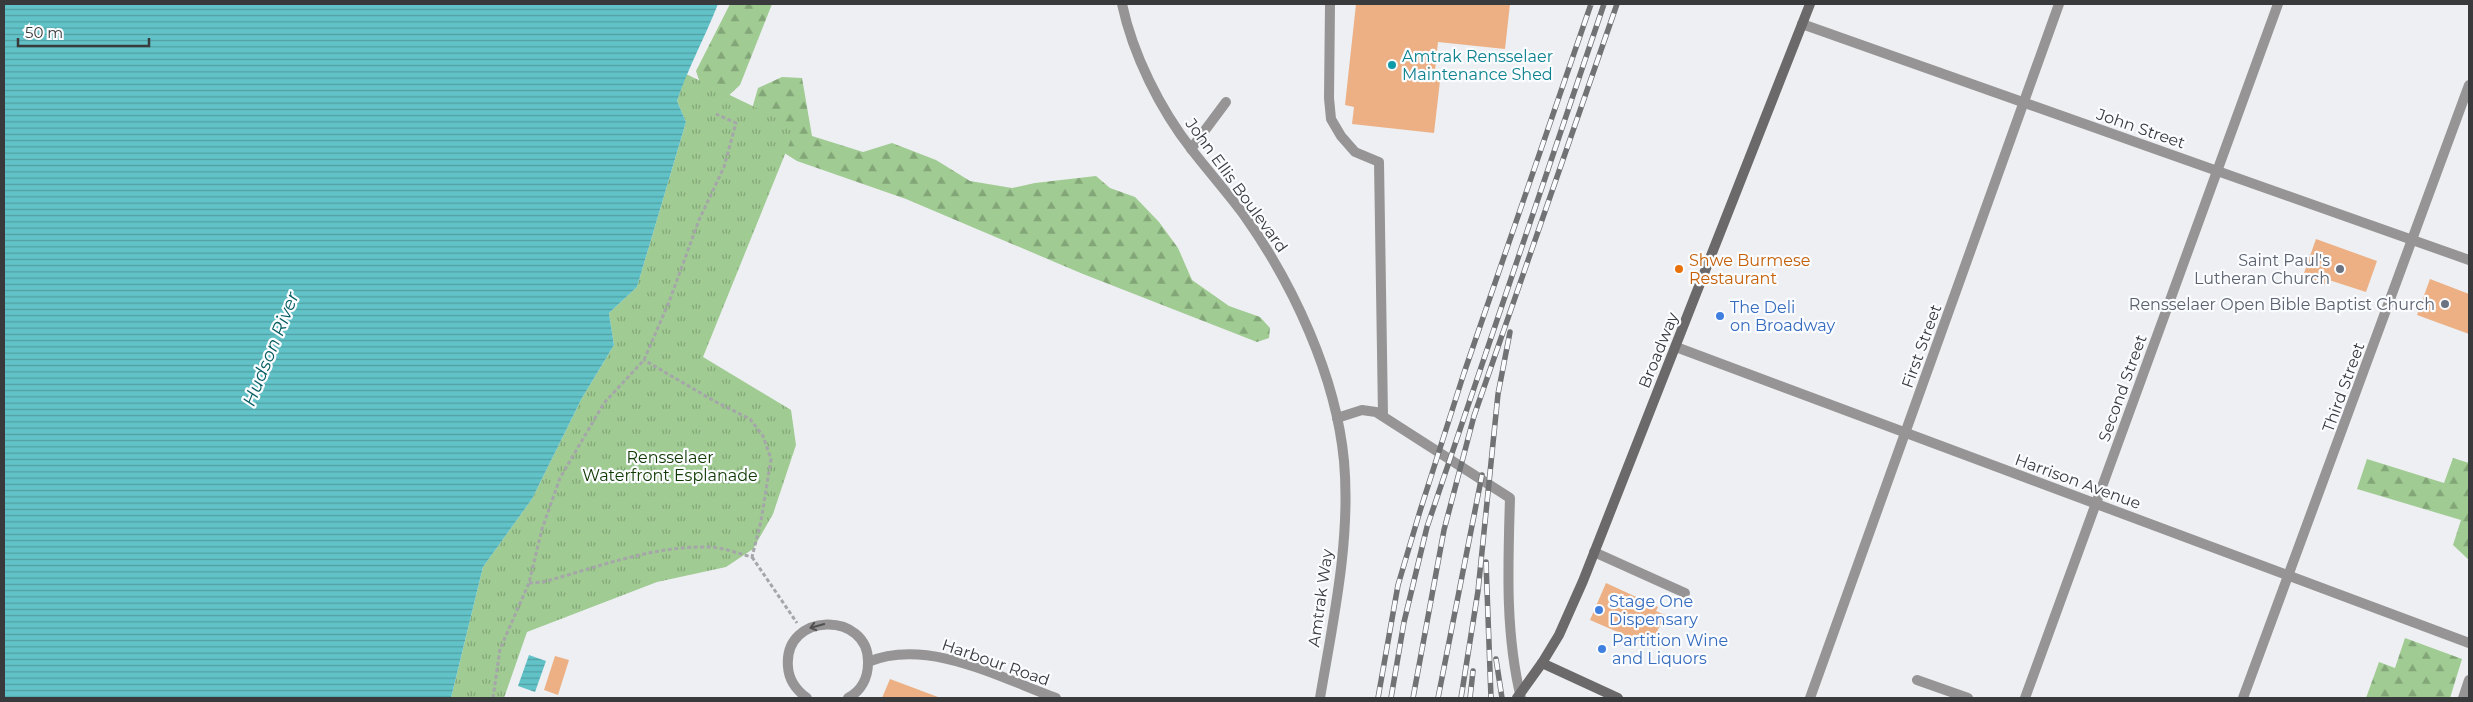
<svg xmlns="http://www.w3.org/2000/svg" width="2473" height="702" viewBox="0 0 2473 702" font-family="Montserrat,sans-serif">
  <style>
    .forest { fill: url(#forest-firs) }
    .park { fill: url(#park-tufts) }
    .water { fill: url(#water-rules) }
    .building { fill: #ecb084 }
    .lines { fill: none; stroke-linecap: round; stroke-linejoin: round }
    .path { stroke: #a5a6a9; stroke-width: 3; stroke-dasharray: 4 2.5; stroke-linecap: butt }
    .lane { stroke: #969494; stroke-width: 10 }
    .street { stroke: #969494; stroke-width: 10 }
    .secondary { stroke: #6b6969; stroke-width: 10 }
    .rail-casing { stroke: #717273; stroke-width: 5.5 }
    .rail { stroke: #fafcff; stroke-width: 4; stroke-dasharray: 11; stroke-linecap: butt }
    .secondary-bridge { stroke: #6b6969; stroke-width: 10 }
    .oneway { stroke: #505051 }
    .culture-dot { fill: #0f9aa8; stroke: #fafcff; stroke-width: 2 }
    .food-dot { fill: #e8710a; stroke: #fafcff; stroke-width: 2 }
    .worship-dot { fill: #6b7280; stroke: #fafcff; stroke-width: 2 }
    .shop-dot { fill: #3f7fe0; stroke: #fafcff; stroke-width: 2 }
    .labels { text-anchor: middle; stroke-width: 4.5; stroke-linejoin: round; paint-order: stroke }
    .culture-label { font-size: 16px; fill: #0d838f; stroke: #fafcff; text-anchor: start }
    .street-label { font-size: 16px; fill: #393a3b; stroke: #fafcff }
    .food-label { font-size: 16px; fill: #c56008; stroke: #fafcff; text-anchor: start }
    .worship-label { font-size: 16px; fill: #5b616d; stroke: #fafcff; text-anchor: end }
    .shop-label { font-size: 16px; fill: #366cbe; stroke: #fafcff; text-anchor: start }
    .park-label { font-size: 16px; fill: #103900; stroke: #fafcff }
    .water-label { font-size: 18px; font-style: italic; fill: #055d62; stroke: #fafcff }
  </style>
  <defs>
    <pattern id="forest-firs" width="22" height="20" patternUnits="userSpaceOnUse" patternTransform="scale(1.25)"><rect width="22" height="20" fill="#a0cb92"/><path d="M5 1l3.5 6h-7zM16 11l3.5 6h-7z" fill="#83a678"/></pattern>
    <pattern id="park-tufts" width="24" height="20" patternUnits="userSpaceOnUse" patternTransform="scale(1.25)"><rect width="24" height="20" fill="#a0cb92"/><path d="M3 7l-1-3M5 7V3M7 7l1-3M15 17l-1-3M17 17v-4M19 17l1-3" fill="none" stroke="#83a678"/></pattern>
    <pattern id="water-rules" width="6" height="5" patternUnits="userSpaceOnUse" patternTransform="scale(1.25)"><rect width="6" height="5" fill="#61c2c7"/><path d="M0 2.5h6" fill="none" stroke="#519fa3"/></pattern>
  </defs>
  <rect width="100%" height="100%" fill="#edeff2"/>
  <g class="forest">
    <polygon points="730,4 772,4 740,85 725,99 703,92 696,71"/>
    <polygon points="782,77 802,78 812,136 863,152 892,143 936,160 970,181 1012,188 1035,183 1096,176 1110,188 1135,197 1159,222 1178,248 1192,280 1229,306 1260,317 1270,328 1269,338 1257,342 1083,274 906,199 797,161 770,144 750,116 758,88"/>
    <polygon points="2453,458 2469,463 2469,560 2453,545 2461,520 2357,489 2367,459 2444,483"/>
    <polygon points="2405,638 2462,659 2450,698 2366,698 2379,662 2395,668"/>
  </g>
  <polygon class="park" points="686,74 796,127 703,357 791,410 796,445 773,514 753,549 726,567 657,582 527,632 504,698 451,698 483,567 532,499 582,398 614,345 609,313 637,287 686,122 677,101"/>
  <g class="water">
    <path d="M4,4H718C705,37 688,68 677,101L686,122L637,287L609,313L614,345L582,398L532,499L483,567L451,698H4Z"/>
    <polygon points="529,655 546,661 535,692 518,686"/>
  </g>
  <g class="building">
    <polygon points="1356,4 1510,4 1505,49 1438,42 1434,80 1440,81 1434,133 1352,124 1354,107 1345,105"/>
    <polygon points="2316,239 2377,261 2366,292 2329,280 2327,285 2303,276"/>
    <polygon points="2430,279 2469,294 2469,334 2417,315"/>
    <polygon points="1606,583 1658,607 1656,611 1665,615 1655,636 1648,633 1643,643 1590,620"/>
    <polygon points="555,656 569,660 558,695 544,690"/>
    <polygon points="890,679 938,697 937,698 882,698"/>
  </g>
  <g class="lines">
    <g class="path">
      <polyline points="752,557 797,623"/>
      <path d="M529,583L543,582C595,568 649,547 703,547C720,546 736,553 752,557L761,521L771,459L763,436L750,419L716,402L644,360"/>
      <polyline points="493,698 500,649 529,583 542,529 560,478 604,403 644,360 669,302 699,220 724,167 736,123 716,114"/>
    </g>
    <g class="lane">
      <path d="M1122,4C1133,55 1160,109 1192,150C1209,172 1227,192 1244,215C1293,284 1336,376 1344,461C1351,540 1333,621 1320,698"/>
      <polyline points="1330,4 1329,98 1331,119 1341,136 1355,152 1379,162 1383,415"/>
      <polyline points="1191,149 1226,102"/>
      <path d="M1337,418L1362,410L1376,412L1510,498C1508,565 1505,633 1521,698"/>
      <polyline points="1594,552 1685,593"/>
      <polyline points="1917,680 1968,698"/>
    </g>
    <g class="street">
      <polyline points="1802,24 2469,260"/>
      <polyline points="1676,347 2469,643"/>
      <path d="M868,662C927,637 1001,678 1056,698"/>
      <path d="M807,698C796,690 789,681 788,667C783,611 870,611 868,663C868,678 861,691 848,698"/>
      <polyline points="1810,698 2059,4"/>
      <polyline points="2025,698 2278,4"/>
      <polyline points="2243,698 2469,85"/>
      <polyline points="2463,698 2469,680"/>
    </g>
    <polyline class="secondary" points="1618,698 1542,663 1559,635 1583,581 1810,4"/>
    <g class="rail-casing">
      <g id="rail">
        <polyline points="1486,562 1491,698"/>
        <polyline points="1496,659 1502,698"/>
        <polyline points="1378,698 1398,585 1420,511 1464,373 1591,4"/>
        <polyline points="1391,698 1404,622 1427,527 1604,4"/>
        <polyline points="1413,698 1444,530 1474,416 1617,4"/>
        <polyline points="1438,698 1482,475"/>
        <polyline points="1461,698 1478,591 1498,394 1510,332"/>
        <polyline points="1470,698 1473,671"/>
      </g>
    </g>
    <use href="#rail" class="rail"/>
    <polyline class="secondary-bridge" points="1517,698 1542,663"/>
  </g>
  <defs><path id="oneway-shaft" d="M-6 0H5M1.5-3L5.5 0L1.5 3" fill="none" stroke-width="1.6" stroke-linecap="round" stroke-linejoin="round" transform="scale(1.25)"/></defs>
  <use class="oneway" href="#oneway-shaft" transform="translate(817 626) rotate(164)"/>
  <circle class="culture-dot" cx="1392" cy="65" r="5"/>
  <circle class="food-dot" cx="1679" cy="269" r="5"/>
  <g class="worship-dot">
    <circle cx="2340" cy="269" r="5"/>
    <circle cx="2445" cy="304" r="5"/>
  </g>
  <g class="shop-dot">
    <circle cx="1720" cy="316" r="5"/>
    <circle cx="1599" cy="610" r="5"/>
    <circle cx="1602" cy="649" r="5"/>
  </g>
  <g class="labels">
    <g class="culture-label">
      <text x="1402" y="62">Amtrak Rensselaer<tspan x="1402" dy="18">Maintenance Shed</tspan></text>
    </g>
    <g class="street-label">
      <text transform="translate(2141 128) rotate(19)" y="6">John Street</text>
      <text transform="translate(1237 185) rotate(54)" y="6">John Ellis Boulevard</text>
      <text transform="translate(1921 346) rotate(-70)" y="6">First Street</text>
      <text transform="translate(1658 350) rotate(-68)" y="6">Broadway</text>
      <text transform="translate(2343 387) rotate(-70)" y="6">Third Street</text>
      <text transform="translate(2122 388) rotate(-70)" y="6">Second Street</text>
      <text transform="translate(2078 481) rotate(20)" y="6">Harrison Avenue</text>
      <text transform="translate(1320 598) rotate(-82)" y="6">Amtrak Way</text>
      <text transform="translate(996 662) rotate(19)" y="6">Harbour Road</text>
    </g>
    <g class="food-label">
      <text x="1689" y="266">Shwe Burmese<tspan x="1689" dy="18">Restaurant</tspan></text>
    </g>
    <g class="worship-label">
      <text x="2330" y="266">Saint Paul's<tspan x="2330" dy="18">Lutheran Church</tspan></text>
      <text x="2435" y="310">Rensselaer Open Bible Baptist Church</text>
    </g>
    <g class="shop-label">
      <text x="1730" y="313">The Deli<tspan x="1730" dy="18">on Broadway</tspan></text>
      <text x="1609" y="607">Stage One<tspan x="1609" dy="18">Dispensary</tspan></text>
      <text x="1612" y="646">Partition Wine<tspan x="1612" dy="18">and Liquors</tspan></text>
    </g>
    <g class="park-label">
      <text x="670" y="463">Rensselaer<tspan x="670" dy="18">Waterfront Esplanade</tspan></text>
    </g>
    <g class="water-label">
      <text transform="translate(271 349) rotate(-68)" y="6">Hudson River</text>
    </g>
  </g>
  <rect width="2473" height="702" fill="none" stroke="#393a3b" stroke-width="10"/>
  <path d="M18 38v8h131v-8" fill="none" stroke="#393a3b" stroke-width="2.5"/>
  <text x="25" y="38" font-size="15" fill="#393a3b" stroke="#fafcff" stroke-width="4" paint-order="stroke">50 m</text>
</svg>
